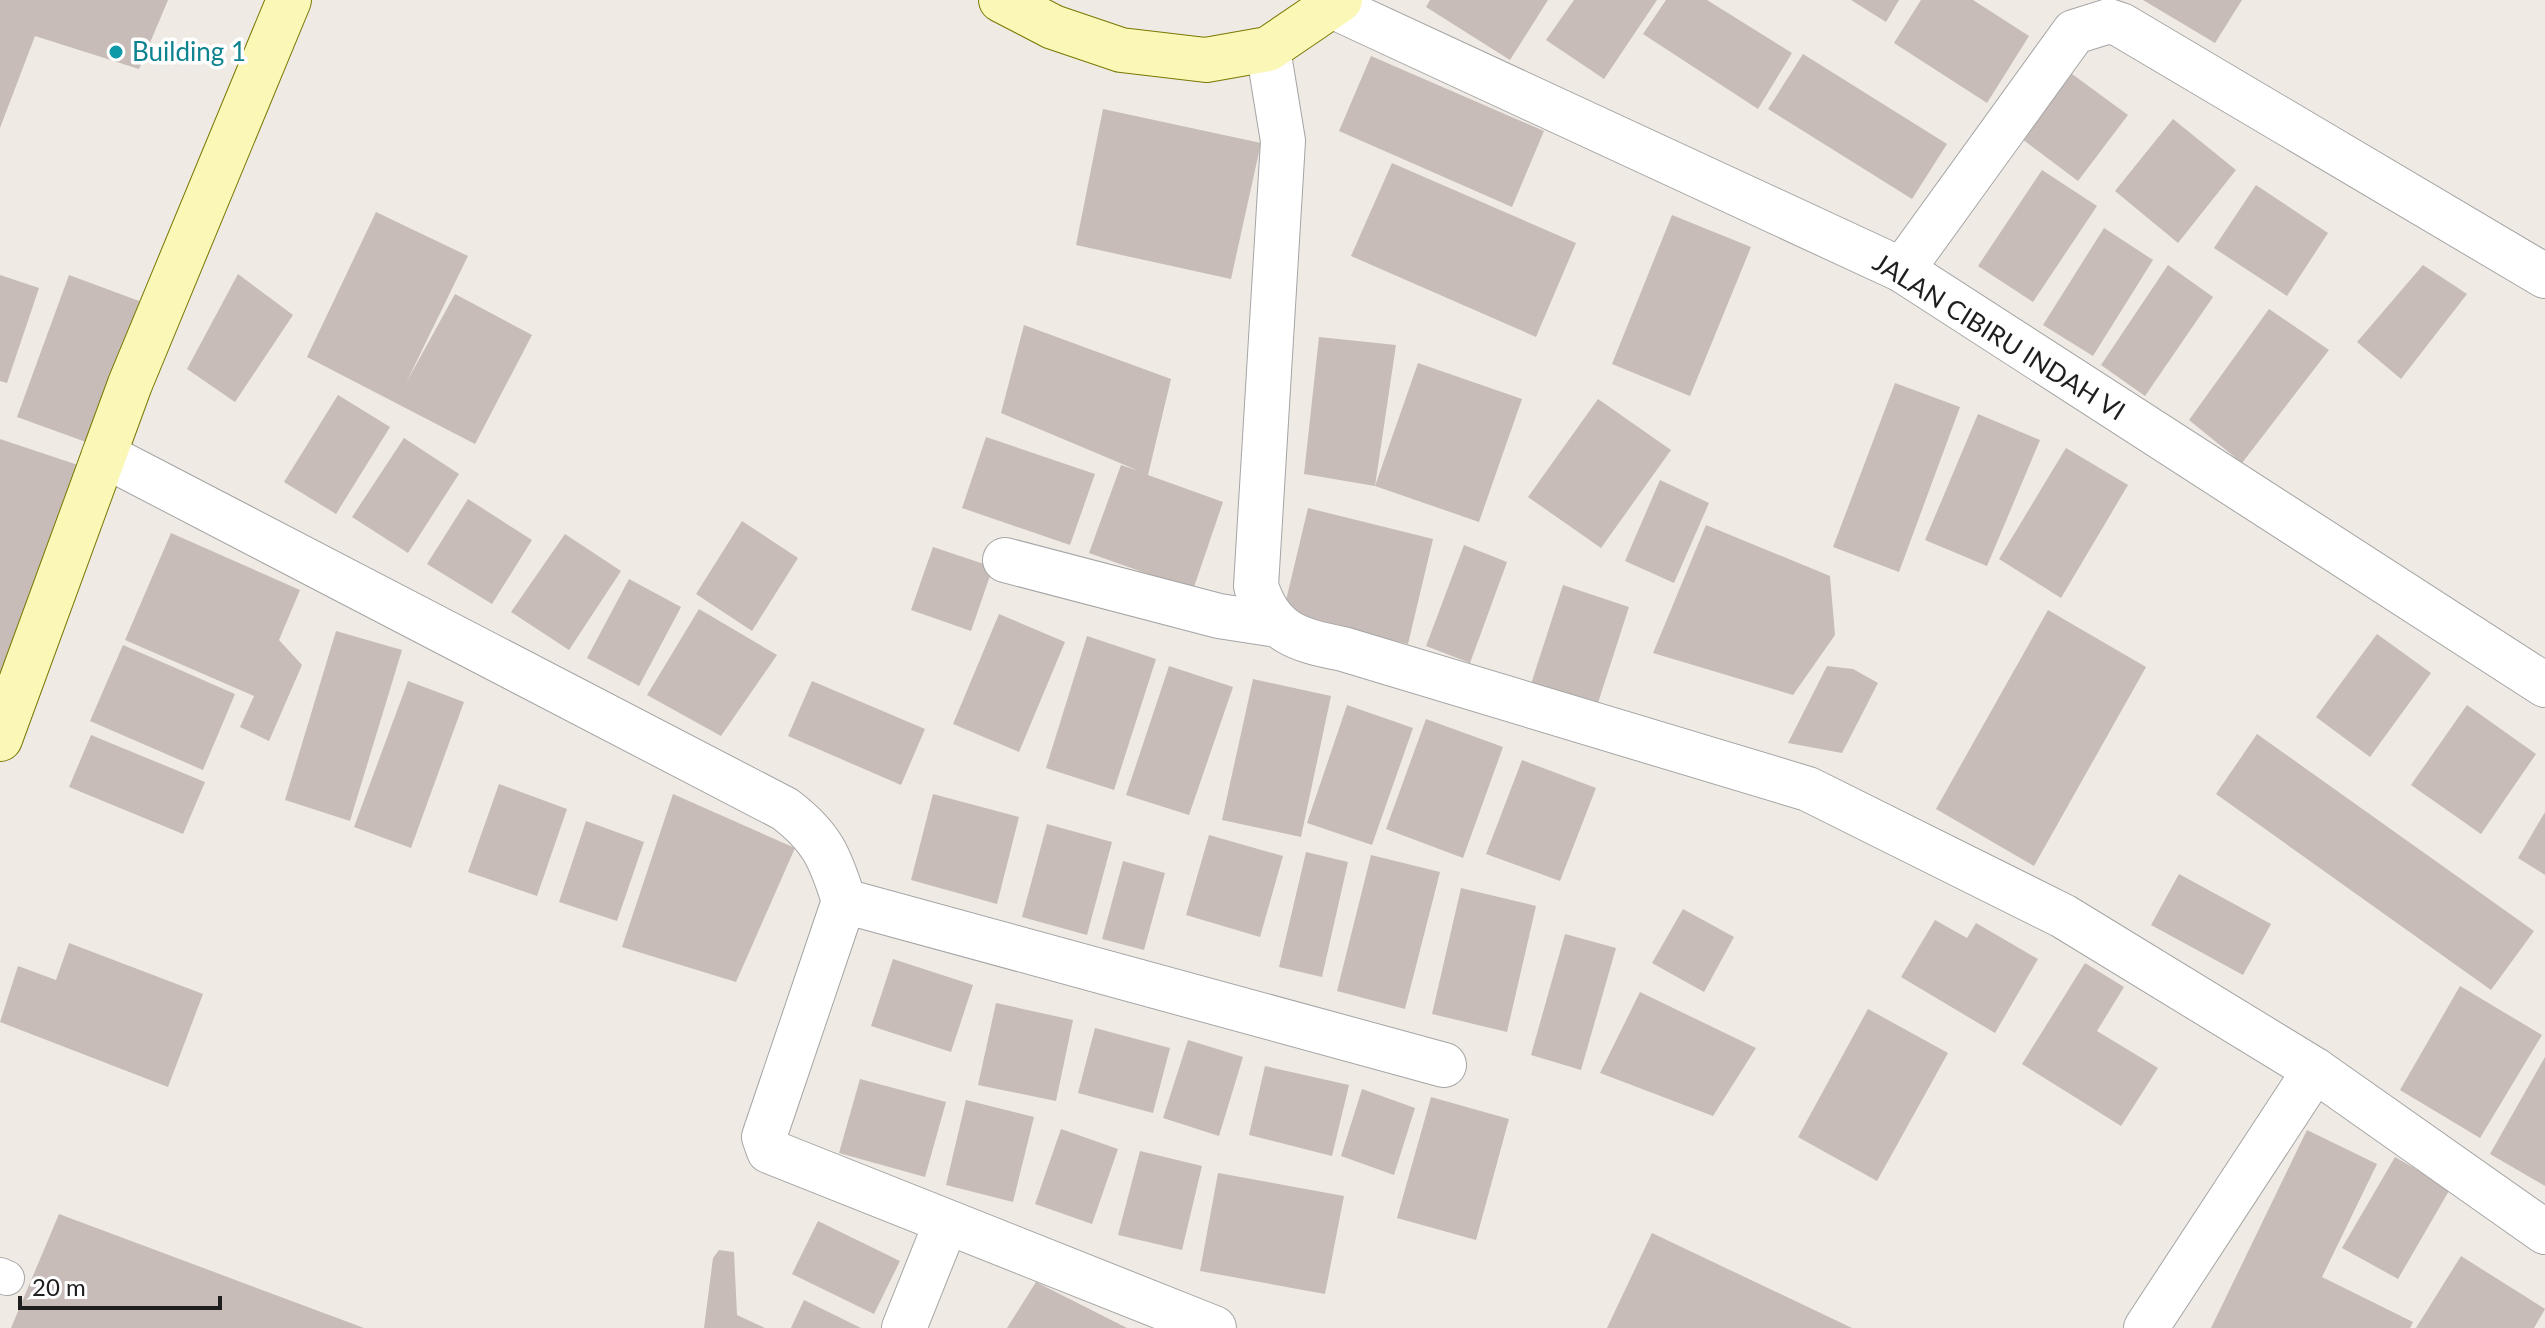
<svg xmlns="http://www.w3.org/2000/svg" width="2545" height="1328" viewBox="0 0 2545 1328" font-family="Lato,sans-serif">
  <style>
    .building { fill: #c7bcb7 }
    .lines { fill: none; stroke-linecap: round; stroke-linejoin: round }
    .lane-casing { stroke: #a5a5a5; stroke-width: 36 }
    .street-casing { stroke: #a5a5a5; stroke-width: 46 }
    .secondary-casing { stroke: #787802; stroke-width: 46 }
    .lane { stroke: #fff; stroke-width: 34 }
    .street { stroke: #fff; stroke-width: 44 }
    .secondary { stroke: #fbf7b6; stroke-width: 44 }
    .culture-dot { fill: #0f9aa8; stroke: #fff; stroke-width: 3 }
    .labels { text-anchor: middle; stroke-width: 7; stroke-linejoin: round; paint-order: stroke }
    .culture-label { font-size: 26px; fill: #0d838f; stroke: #fff; text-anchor: start }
    .street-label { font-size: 26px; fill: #1e1e1e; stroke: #fff }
  </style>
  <rect width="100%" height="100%" fill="#efeae4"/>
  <g class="building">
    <polygon points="0,0 168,0 139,69 35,36 0,128"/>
    <polygon points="1430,0 1548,0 1510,60 1426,7"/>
    <polygon points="1574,0 1657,0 1604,79 1546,40"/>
    <polygon points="1666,0 1707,0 1792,53 1758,109 1643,34"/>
    <polygon points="1851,0 1899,0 1886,22"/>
    <polygon points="1921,0 1973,0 2029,36 1987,103 1894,43"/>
    <polygon points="2143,0 2242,0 2215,43"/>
    <polygon points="1803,54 1947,144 1912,199 1768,109"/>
    <polygon points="1371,56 1544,131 1512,207 1339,131"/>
    <polygon points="2072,74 2128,115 2078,181 2022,139"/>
    <polygon points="1103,109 1261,143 1231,279 1076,245"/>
    <polygon points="2173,119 2236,170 2178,243 2115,191"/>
    <polygon points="1392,163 1576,243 1536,337 1351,256"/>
    <polygon points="2042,170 2097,206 2033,302 1978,266"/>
    <polygon points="2256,185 2328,233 2287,296 2214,248"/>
    <polygon points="376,212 468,256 406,383 455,294 532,335 475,444 307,357"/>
    <polygon points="1672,215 1751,247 1690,396 1612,364"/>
    <polygon points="2104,228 2153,260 2093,356 2043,325"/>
    <polygon points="2168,265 2213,297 2145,396 2101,365"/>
    <polygon points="2423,265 2467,294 2401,379 2357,342"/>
    <polygon points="238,274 293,315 235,402 187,369"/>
    <polygon points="0,275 39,288 7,383 0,381"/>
    <polygon points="69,275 150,305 97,446 17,417"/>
    <polygon points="2269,309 2329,350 2242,463 2189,420"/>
    <polygon points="1024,325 1171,379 1148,475 1223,502 1193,590 1089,553 1121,465 1139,471 1001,413"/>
    <polygon points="1319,337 1396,345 1375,486 1304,474"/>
    <polygon points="1418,363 1522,399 1479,522 1375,486"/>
    <polygon points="1895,383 1960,407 1899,572 1833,547"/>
    <polygon points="338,395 390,427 336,514 284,482"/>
    <polygon points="1598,399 1671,450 1601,548 1528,497"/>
    <polygon points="1978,414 2040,440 1987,566 1925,540"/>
    <polygon points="986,437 1095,474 1070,545 962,508"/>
    <polygon points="404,438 459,474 408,553 352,517"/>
    <polygon points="0,439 84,467 0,692"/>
    <polygon points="2066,448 2128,485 2061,598 1999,559"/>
    <polygon points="1660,480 1709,503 1674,583 1625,561"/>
    <polygon points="468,499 532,540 492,604 427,564"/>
    <polygon points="1308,508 1433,539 1408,644 1283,613"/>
    <polygon points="742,521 798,558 752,631 696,594"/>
    <polygon points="1706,525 1830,576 1835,635 1793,695 1653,653"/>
    <polygon points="171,533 300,590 279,640 302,665 269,741 240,727 254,696 125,640"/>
    <polygon points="565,534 621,571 569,650 511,612"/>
    <polygon points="1464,545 1507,562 1470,663 1426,646"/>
    <polygon points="933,547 993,567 971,631 911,610"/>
    <polygon points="629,579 681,607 639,686 587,658"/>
    <polygon points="1563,585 1629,607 1597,706 1531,684"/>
    <polygon points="699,609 777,655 721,736 647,695"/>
    <polygon points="2048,610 2146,667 2034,866 1936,809"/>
    <polygon points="999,614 1065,642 1019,752 953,724"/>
    <polygon points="336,631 402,650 350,821 285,800"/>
    <polygon points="2377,634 2431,673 2370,757 2316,717"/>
    <polygon points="1087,636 1156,659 1114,790 1046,768"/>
    <polygon points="123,645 235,694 203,770 90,721"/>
    <polygon points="1169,666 1233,687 1189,815 1126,795"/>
    <polygon points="1827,666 1853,669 1878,683 1842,753 1788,743"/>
    <polygon points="1253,679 1331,696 1301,837 1222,820"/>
    <polygon points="408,681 464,702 411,848 354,827"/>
    <polygon points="812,681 925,729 901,785 788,736"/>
    <polygon points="1347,705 1413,728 1372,845 1307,823"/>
    <polygon points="2467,705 2536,754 2481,834 2411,785"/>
    <polygon points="1426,719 1503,747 1463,858 1386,829"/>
    <polygon points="2257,734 2534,931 2491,990 2216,794"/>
    <polygon points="91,735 205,782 183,834 69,787"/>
    <polygon points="1522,760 1596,788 1560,881 1486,854"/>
    <polygon points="499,784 567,809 537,896 468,872"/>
    <polygon points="673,794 795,848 736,982 622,947"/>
    <polygon points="933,794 1019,817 997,904 911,880"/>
    <polygon points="2545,812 2545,875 2518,858"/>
    <polygon points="586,821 644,842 617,921 559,902"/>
    <polygon points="1047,824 1112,842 1087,935 1022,917"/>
    <polygon points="1209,835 1283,856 1260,937 1186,915"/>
    <polygon points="1306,852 1348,862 1322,977 1279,967"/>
    <polygon points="1371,855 1440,872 1405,1009 1337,991"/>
    <polygon points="1123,861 1165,873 1144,950 1102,939"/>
    <polygon points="2179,874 2271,924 2243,975 2151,925"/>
    <polygon points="1461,888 1536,906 1507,1032 1432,1014"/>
    <polygon points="1683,909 1734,937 1704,992 1652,963"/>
    <polygon points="1935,920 1967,938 1976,923 2038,959 1995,1033 1901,977"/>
    <polygon points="1565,934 1616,948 1581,1070 1531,1055"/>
    <polygon points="69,943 203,994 168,1087 0,1022 18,966 56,980"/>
    <polygon points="893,959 973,985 951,1052 871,1026"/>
    <polygon points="2085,963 2124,987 2097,1031 2158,1068 2121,1126 2022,1064"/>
    <polygon points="2460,986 2542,1035 2480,1138 2400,1090"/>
    <polygon points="1640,992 1756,1048 1713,1116 1600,1073"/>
    <polygon points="996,1003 1073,1020 1056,1101 978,1085"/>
    <polygon points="1868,1009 1948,1053 1877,1181 1798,1137"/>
    <polygon points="1095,1028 1170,1048 1153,1113 1078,1093"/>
    <polygon points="1188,1040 1243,1057 1219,1136 1163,1118"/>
    <polygon points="2545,1057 2545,1186 2490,1154"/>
    <polygon points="1265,1066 1349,1085 1332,1156 1249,1135"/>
    <polygon points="860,1079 946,1102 925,1177 839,1153"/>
    <polygon points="1362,1089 1415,1108 1394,1175 1341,1156"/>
    <polygon points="1431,1097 1509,1119 1476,1240 1397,1218"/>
    <polygon points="966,1100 1034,1117 1013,1202 946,1185"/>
    <polygon points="1061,1129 1118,1149 1092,1224 1035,1204"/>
    <polygon points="2307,1130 2377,1164 2322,1277 2413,1322 2410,1328 2211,1328"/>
    <polygon points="1140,1151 1202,1166 1182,1250 1118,1235"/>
    <polygon points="2395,1157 2450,1189 2398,1279 2342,1248"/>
    <polygon points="1218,1173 1344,1196 1325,1294 1200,1271"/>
    <polygon points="59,1214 364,1328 11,1328"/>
    <polygon points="818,1221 900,1261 874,1314 792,1274"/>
    <polygon points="1652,1233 1852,1328 1607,1328"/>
    <polygon points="719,1250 734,1252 737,1315 765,1328 704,1328 713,1258"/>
    <polygon points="2461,1256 2545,1309 2534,1328 2416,1328"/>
    <polygon points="1036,1282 1127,1328 1007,1328"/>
    <polygon points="804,1300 861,1328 791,1328"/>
  </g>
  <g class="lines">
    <g class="lane-casing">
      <polyline id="lane" points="0,1275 7,1278"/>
    </g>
    <g class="street-casing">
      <g id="street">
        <polyline points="1334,7 1902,270 2545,685"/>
        <path d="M1268,49L1283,141L1256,586C1271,633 1297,640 1343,649L1808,789L2063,916L2315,1070L2545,1232"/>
        <polyline points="1902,270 2074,32 2109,21 2121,25 2545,276"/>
        <path d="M104,455L785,809C822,837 830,857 844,901L1444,1065"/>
        <polyline points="1005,560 1219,616 1277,625"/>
        <polyline points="844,901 764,1137 769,1151 1214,1328"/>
        <polyline points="904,1328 946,1223"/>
        <polyline points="2146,1328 2315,1070"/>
      </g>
    </g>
    <g class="secondary-casing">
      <g id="secondary">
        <polyline points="1001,0 1053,27 1121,50 1206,60 1268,49 1340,0"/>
        <polyline points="0,739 130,384 289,0"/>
      </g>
    </g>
    <use href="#lane" class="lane"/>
    <use href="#street" class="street"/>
    <use href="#secondary" class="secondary"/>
  </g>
  <circle class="culture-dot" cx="116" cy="52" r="8"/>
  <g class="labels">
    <g class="culture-label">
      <text x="132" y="61">Building 1</text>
    </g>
    <g class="street-label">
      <text transform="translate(1999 337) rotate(32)" y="9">JALAN CIBIRU INDAH VI</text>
    </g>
  </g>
  <path d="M20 1296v12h200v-12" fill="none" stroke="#1e1e1e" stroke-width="4"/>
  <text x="32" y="1296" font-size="24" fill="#1e1e1e" stroke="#ffffff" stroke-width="6" paint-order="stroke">20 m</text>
</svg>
